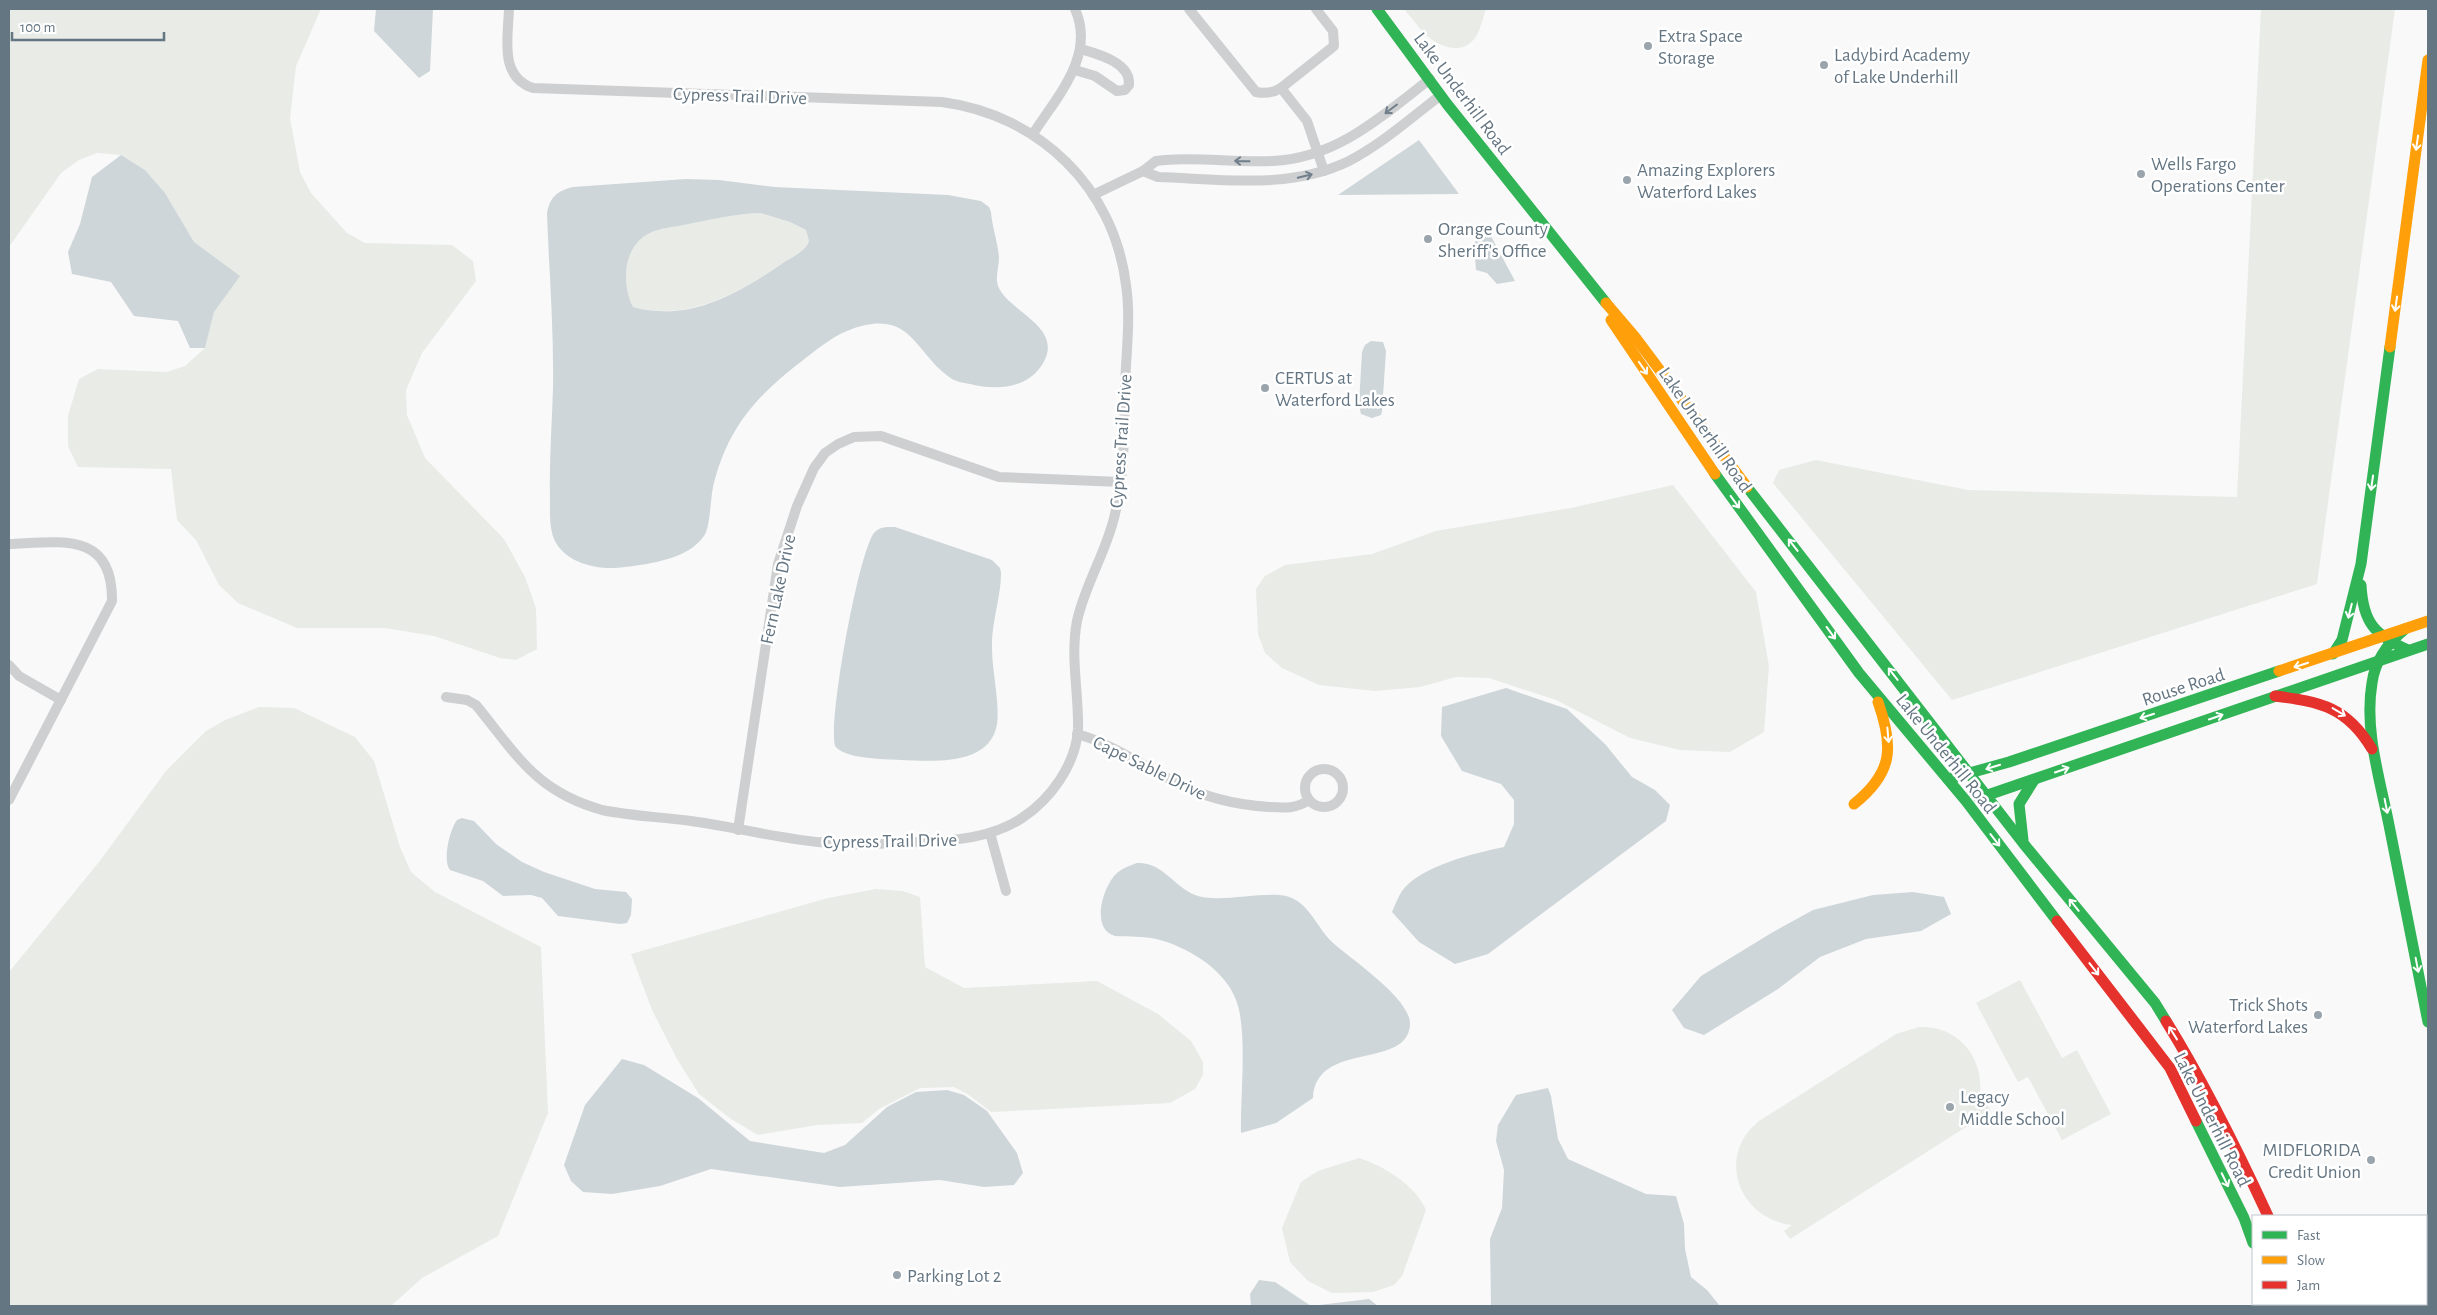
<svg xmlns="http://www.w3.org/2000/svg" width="2437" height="1315" viewBox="0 0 2437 1315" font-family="'Alegreya Sans',sans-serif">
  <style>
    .green { fill: #e8ebe6 }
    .water { fill: #ced6d9; fill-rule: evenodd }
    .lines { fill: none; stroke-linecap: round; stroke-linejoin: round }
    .street { stroke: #cecfd0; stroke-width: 10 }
    .fast { stroke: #30b455; stroke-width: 11 }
    .slow { stroke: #ff9f0a; stroke-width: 11 }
    .jam { stroke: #e5322d; stroke-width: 11 }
    .oneway { stroke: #707f8b }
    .oneway2 { stroke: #fff }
    .poi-dot { fill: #99a4ac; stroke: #fff; stroke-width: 2 }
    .labels { text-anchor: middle; stroke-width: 5; stroke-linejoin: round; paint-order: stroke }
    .poi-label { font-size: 19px; fill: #657683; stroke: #fff; text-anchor: start }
    .street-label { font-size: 19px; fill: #657683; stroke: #fff }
  </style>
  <rect width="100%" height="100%" fill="#f9f9f9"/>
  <g class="green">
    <polygon points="9,9 321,9 296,66 290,118 300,172 311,193 347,233 365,243 452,245 473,261 476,281 422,353 406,390 407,415 425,458 504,539 525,577 536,608 537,649 516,660 500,658 434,636 385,628 297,628 238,603 219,585 196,540 177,520 171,469 78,467 68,446 68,416 79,379 98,369 166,372 185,366 205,348 214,312 239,276 194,242 165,193 145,170 121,155 97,153 79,160 61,173 9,247"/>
    <path d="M1404,9H1486C1483,17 1481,27 1477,35C1472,43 1464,49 1455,48C1429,46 1420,27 1404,9Z"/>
    <polygon points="2261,9 2395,9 2317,584 1952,700 1773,483 1779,470 1816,460 1968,490 2237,497"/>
    <path d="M760,213L790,222L806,230L809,241C805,253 789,258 780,265C734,295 689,321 633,307C621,283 623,246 650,233C660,228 673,227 684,225C709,220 734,214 760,213Z"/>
    <polygon points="1673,485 1756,592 1769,666 1764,732 1730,752 1680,750 1630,738 1556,700 1489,678 1456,677 1420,687 1375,691 1319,685 1282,668 1265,653 1258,634 1256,589 1265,576 1285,565 1372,554 1436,531 1571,508"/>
    <polygon points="259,707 294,708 355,737 374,761 400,847 411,872 435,892 541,947 548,1113 498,1236 422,1278 391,1306 9,1306 9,972 99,862 166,771 206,731 225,720"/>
    <polygon points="876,889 903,891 920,897 925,967 964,988 1097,981 1158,1014 1191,1041 1203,1062 1203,1075 1195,1089 1170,1103 991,1112 969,1095 954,1087 920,1088 879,1109 862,1123 817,1125 758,1135 731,1119 699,1094 677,1059 652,1010 631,954 828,898"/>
    <polygon points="2020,980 2062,1058 2077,1050 2111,1114 2062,1140 2028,1077 2018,1082 1976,1003"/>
    <path d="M1919,1027C1964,1025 1990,1067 1977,1108L1986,1103L1991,1111L1790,1239L1784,1231L1792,1225C1739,1219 1715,1156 1759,1121L1896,1034Z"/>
    <path d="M1359,1158C1384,1166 1415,1185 1426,1210L1402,1276L1394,1285L1373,1292L1332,1293L1308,1281L1290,1262L1282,1228L1301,1182L1318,1171Z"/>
  </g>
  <g class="water">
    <polygon points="376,9 433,9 430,71 419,78 374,31"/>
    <polygon points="1419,140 1459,194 1338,195"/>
    <polygon points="121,155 145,170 165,193 194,242 240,276 214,312 205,348 190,348 178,321 134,316 111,282 72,274 68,252 80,224 92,177"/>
    <path d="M686,179L719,180L775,187L948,195L981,201L989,207L991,212C992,227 998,242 999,258C999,267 995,277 998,286C1009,313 1066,327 1042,365C1027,388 999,390 974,385C967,383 959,383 952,379C913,353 913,308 852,329C835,335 821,346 807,357C761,392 731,422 715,479C710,493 711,527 704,536C688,559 650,564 625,567C600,571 565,564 554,539C549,526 550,511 550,498C549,461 552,424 553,388C554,330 549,271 547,213C550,197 557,191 573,187ZM760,213L790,222L806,230L809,241C805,253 789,258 780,265C735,295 689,322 633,307C621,283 623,246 650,233C660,228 673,227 684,225C709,220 734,214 760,213Z"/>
    <polygon points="1485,225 1515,281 1497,284 1487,273 1476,270 1474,244"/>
    <polygon points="1371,341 1383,342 1386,351 1382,411 1381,415 1372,418 1361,414 1359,405 1362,352 1365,345"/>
    <path d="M895,527L992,560L1000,568L1001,573C1001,598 991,623 992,648C992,671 1000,704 997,724C990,767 931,761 900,760C884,759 844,759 835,746C828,721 858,554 874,533C880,526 887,527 895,527Z"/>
    <path d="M1506,688L1567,709L1605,744L1632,777L1655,790L1670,805L1666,821L1488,954L1455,964L1419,942L1392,912C1395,905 1398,897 1402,891C1420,866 1475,853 1504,847L1514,824V800L1501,784L1462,771L1441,736L1442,707Z"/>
    <path d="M462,818L474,821L496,844L522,862L544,872L595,889L626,892L632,899L631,915L627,923L620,924L558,916L542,898L531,895L503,896L483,881L450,870C442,860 450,829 457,820Z"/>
    <path d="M1137,863C1163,862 1173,886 1195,895C1217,904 1263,891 1286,896C1309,902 1316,926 1331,941C1349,958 1412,999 1410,1025C1407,1070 1316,1040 1313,1098L1276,1123L1241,1133C1240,1097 1248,1030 1236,1000C1225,969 1186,946 1156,939C1143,936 1129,937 1115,936C1090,929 1103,887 1116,874C1122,868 1129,866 1137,863Z"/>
    <polygon points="1913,892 1944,897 1951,914 1921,931 1866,939 1820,957 1778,989 1704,1035 1684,1028 1672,1010 1701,976 1773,932 1813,910 1873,895"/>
    <polygon points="622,1059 644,1065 698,1098 750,1141 824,1153 845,1145 887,1107 916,1092 947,1090 964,1095 987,1111 1017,1153 1023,1173 1014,1185 984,1187 940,1180 840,1187 711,1169 660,1186 612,1194 583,1192 571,1181 564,1165 585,1105"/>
    <polygon points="1548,1088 1551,1096 1558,1139 1568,1159 1646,1194 1676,1196 1684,1224 1685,1249 1691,1277 1707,1290 1720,1306 1491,1306 1490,1239 1502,1208 1504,1170 1496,1141 1498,1125 1516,1095"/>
    <polygon points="1259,1280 1275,1282 1311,1306 1369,1299 1378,1306 1251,1306 1250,1294"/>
  </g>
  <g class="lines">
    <g class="street">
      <path d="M1189,9L1256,92C1266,94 1273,93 1281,88L1334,46L1333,31L1316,9"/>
      <path d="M1075,70L1095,76L1117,91L1125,90L1129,85C1131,62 1097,54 1081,49"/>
      <path d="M1430,79C1382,116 1337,158 1273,161C1237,163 1201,157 1165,160L1156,161L1143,171L1158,177C1221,179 1290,190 1349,161C1382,144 1412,117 1441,95"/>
      <polyline points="1281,88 1307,121 1324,171"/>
      <path d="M1033,134C1057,96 1096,56 1075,9"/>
      <polyline points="1093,195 1143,171"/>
      <path d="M9,544C61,542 113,531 112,601L9,800"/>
      <polyline points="9,665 19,676 61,700"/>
      <path d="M446,697L467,700L476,705C517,755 535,791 602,810C631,816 661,817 691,821C737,827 782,840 829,843C858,846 889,843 918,842C953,841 992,838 1022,818C1051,799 1076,764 1078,729C1079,693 1070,658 1077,621C1085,584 1107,551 1115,514C1125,472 1124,429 1125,387C1126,353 1131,318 1126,285C1114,187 1039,115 942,102L533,88C499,77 508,38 509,9"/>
      <path d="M1077,734C1113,744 1141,765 1173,781C1203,797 1236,805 1269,807C1284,808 1296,809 1309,800"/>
      <circle cx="1324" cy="788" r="19"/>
      <polyline points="738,830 778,564 797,506 814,468 825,453 838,444 854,437 881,436 999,477 1121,482"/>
      <polyline points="990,833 1006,891"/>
    </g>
    <g class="fast">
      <polyline points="1377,9 1447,104 1606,303"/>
      <polyline points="1715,474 1859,673 1966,801 2057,921"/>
      <polyline points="1747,487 2023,843 2155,1003 2166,1021"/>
      <path d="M2361,585C2363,622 2374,635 2408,650"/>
      <path d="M2405,629C2388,643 2375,660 2372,683C2364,730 2380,779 2389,825C2402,891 2415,956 2428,1022"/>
      <polyline points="2333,654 2342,640 2361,564 2390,347"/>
      <polyline points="1948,779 2009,762 2279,671"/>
      <polyline points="1979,798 2428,644"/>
      <polyline points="2023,840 2019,804 2034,780"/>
      <polyline points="2196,1121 2244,1218 2253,1243"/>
      <polyline points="2269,1304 2270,1306"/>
    </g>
    <g class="slow">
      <polyline points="1606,303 1635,337 1747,487"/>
      <polyline points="1611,320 1715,474"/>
      <polyline points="2390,347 2428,60"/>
      <polyline points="2279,671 2428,621"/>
      <path d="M1854,804C1893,773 1894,747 1878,702"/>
    </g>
    <g class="jam">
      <path d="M2275,696C2321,702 2347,707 2372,749"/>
      <polyline points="2057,921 2170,1068 2196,1121"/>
      <path d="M2166,1021C2205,1084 2237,1149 2268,1216"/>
      <polyline points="2295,1304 2296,1306"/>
    </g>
  </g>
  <defs><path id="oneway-shaft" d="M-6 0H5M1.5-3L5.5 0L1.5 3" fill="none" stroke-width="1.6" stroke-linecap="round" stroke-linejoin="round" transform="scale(1.25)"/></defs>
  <g class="oneway">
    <use href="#oneway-shaft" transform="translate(1391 109) rotate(143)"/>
    <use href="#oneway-shaft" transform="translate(1242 161) rotate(-179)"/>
    <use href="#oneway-shaft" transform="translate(1305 176) rotate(-13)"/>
  </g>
  <g class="oneway2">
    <use href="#oneway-shaft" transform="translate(2417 143) rotate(98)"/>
    <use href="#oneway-shaft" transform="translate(2396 304) rotate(98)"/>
    <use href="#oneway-shaft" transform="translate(1643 368) rotate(56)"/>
    <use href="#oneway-shaft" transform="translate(2372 483) rotate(98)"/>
    <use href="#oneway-shaft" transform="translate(1735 502) rotate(54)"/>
    <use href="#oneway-shaft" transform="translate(1793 545) rotate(-128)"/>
    <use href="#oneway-shaft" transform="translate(2350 611) rotate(104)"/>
    <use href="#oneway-shaft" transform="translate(1831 633) rotate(54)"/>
    <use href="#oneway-shaft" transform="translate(2301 665) rotate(162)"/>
    <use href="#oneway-shaft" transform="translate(1893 674) rotate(-128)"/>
    <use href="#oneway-shaft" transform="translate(2339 712) rotate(31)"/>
    <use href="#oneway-shaft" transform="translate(2147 716) rotate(162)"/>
    <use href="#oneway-shaft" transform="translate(2216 717) rotate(-19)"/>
    <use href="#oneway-shaft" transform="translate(1888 735) rotate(85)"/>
    <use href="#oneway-shaft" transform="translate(1993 767) rotate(163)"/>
    <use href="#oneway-shaft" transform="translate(2062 770) rotate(-19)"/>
    <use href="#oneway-shaft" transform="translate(2386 806) rotate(79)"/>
    <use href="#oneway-shaft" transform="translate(1995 840) rotate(52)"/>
    <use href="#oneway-shaft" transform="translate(2074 905) rotate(-129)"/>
    <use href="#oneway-shaft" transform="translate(2417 965) rotate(79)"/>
    <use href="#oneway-shaft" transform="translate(2094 969) rotate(52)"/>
    <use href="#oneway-shaft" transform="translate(2173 1033) rotate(-122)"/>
    <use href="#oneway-shaft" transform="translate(2225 1180) rotate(64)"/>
  </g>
  <g class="poi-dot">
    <circle cx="1648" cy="46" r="5"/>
    <circle cx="1824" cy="65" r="5"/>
    <circle cx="2141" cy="174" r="5"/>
    <circle cx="1627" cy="180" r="5"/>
    <circle cx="1428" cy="239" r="5"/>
    <circle cx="1265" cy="388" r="5"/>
    <circle cx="2318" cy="1015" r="5"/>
    <circle cx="1950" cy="1107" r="5"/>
    <circle cx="2371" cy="1160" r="5"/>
    <circle cx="897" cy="1275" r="5"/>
  </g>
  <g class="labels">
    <g class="poi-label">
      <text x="1658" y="42">Extra Space<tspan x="1658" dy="22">Storage</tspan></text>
      <text x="1834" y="61">Ladybird Academy<tspan x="1834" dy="22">of Lake Underhill</tspan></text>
      <text x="2151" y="170">Wells Fargo<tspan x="2151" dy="22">Operations Center</tspan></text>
      <text x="1637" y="176">Amazing Explorers<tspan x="1637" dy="22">Waterford Lakes</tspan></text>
      <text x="1438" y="235">Orange County<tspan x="1438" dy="22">Sheriff's Office</tspan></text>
      <text x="1275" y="384">CERTUS at<tspan x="1275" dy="22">Waterford Lakes</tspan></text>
      <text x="2308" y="1011" text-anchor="end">Trick Shots<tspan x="2308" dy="22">Waterford Lakes</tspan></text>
      <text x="1960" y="1103">Legacy<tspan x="1960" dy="22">Middle School</tspan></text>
      <text x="2361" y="1156" text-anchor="end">MIDFLORIDA<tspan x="2361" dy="22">Credit Union</tspan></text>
      <text x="907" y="1282">Parking Lot 2</text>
    </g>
    <g class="street-label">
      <text transform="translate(1463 93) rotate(53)" y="7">Lake Underhill Road</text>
      <text transform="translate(740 95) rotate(2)" y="7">Cypress Trail Drive</text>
      <text transform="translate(1706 429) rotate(55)" y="7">Lake Underhill Road</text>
      <text transform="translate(1120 441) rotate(-86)" y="7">Cypress Trail Drive</text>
      <text transform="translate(777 589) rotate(-78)" y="7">Fern Lake Drive</text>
      <text transform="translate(2183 686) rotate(-18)" y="7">Rouse Road</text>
      <text transform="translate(1947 753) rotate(51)" y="7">Lake Underhill Road</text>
      <text transform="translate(1150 767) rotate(26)" y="7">Cape Sable Drive</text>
      <text transform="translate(890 840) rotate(-1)" y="7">Cypress Trail Drive</text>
      <text transform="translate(2213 1119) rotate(63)" y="7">Lake Underhill Road</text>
    </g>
  </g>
  <rect width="2437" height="1315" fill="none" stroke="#657683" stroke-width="20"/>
  <rect x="2252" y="1215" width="175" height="90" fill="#ffffff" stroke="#c1c8cd"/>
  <rect x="2262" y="1231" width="25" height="8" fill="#30b455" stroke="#c1c8cd"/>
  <text x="2297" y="1240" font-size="15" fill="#657683">Fast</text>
  <rect x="2262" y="1256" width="25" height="8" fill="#ff9f0a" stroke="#c1c8cd"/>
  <text x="2297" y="1265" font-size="15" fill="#657683">Slow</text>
  <rect x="2262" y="1281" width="25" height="8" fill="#e5322d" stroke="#c1c8cd"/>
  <text x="2297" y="1290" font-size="15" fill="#657683">Jam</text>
  <path d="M12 32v8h152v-8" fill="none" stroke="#657683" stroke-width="2.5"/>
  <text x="20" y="32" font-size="15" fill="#657683" stroke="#ffffff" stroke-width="4" paint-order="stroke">100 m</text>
</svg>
